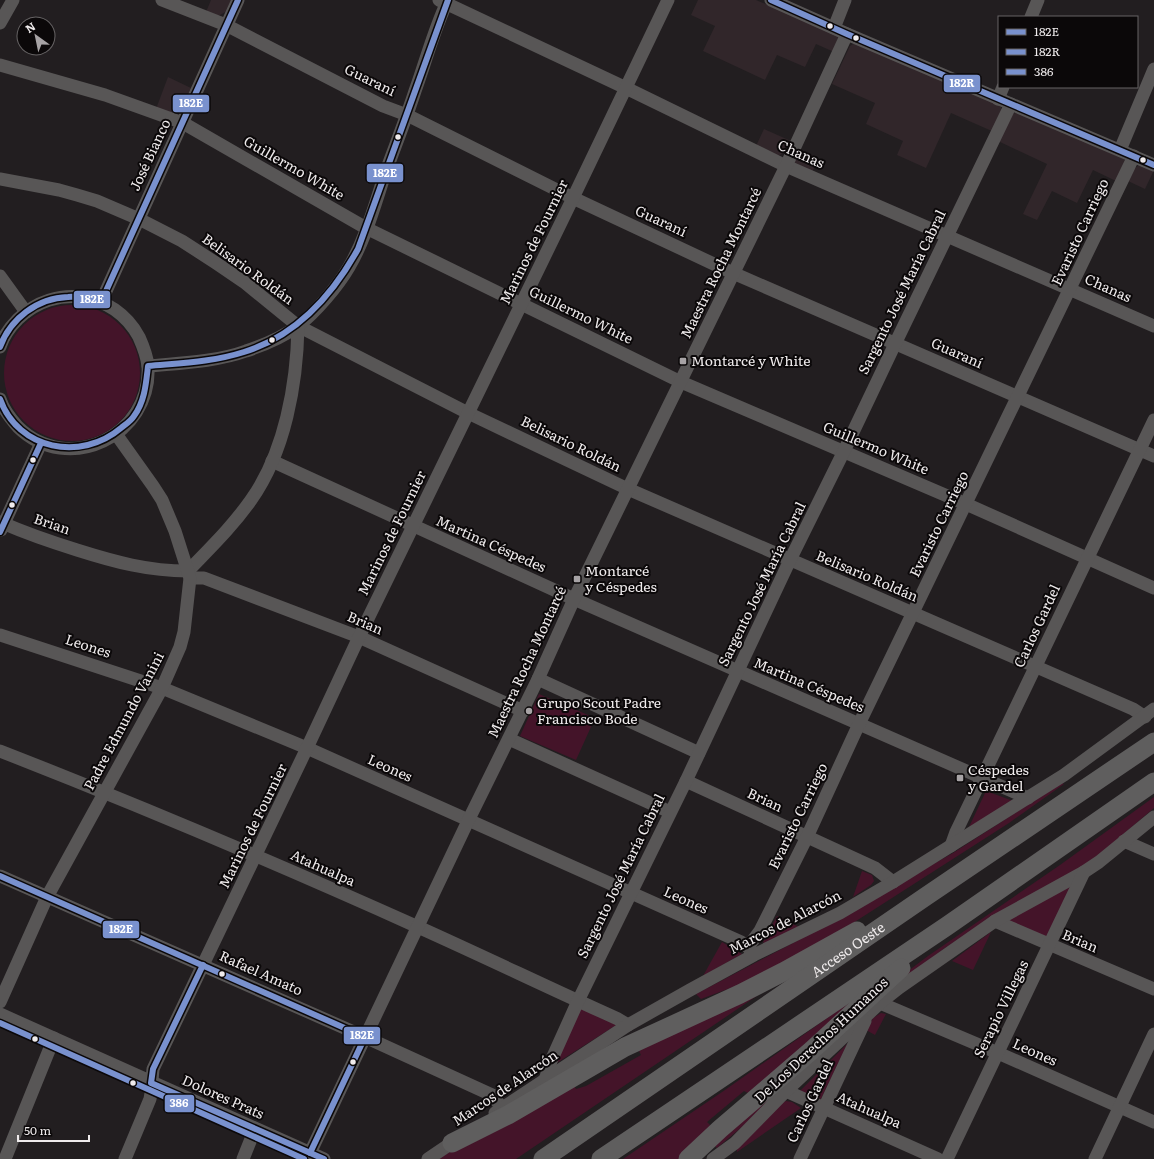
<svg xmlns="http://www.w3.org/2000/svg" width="1154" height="1159" viewBox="0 0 1154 1159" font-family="Literata,serif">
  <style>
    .built { fill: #31262a }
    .green { fill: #441429 }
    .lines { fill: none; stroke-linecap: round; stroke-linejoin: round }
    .minor { stroke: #585656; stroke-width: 13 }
    .highway { stroke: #5f5e5e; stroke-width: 19 }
    .bus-1-casing { stroke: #0b0809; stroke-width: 9 }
    .bus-2-casing { stroke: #0b0809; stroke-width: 9 }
    .bus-3-casing { stroke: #0b0809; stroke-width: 9 }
    .bus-1 { stroke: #7991ce; stroke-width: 6 }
    .bus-2 { stroke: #7991ce; stroke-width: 6 }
    .bus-3 { stroke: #7991ce; stroke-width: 6 }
    .bus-dot { fill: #efebec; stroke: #0b0809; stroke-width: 1.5 }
    .poi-dot { fill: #a7a3a5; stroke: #0b0809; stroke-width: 1.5 }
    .labels { text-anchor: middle; stroke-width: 4; stroke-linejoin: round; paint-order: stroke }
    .street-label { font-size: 14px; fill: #efebec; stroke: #0b0809 }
    .poi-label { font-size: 14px; fill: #efebec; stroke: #0b0809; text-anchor: start }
    .line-badge { stroke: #0b0809; stroke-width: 1.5 }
    .badge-label { font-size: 11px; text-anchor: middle; font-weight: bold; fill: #fff }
  </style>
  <rect width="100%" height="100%" fill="#221e20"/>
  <g class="built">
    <polygon points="211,0 232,0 227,11 220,15 216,16 206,12"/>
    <polygon points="698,0 756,0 836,34 838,38 834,52 816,44 805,67 777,55 765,80 703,51 715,26 691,15"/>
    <polygon points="855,43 996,103 1001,107 1002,112 994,132 951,113 926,168 897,155 903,141 866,124 875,103 832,84 850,46"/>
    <polygon points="168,77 191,88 182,108 179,111 173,114 156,109"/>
    <polygon points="1017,112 1124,159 1125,162 1116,181 1093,170 1077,203 1052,191 1037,220 1023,214 1047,164 998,141 1013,114"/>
    <polygon points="764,129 791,141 785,152 778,156 756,146"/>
    <polygon points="798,149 818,158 812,173 798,168 794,162"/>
    <polygon points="1139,165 1154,170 1145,189 1128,181 1134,169"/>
  </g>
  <g class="green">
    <circle cx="72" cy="373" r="68"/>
    <polygon points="539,694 595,718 576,760 520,736"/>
    <polygon points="1062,783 1064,784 1009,823 853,923 760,977 701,999 696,994 795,942 953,853"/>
    <polygon points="986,791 1016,802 969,827"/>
    <polygon points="1154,797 1154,808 1100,854 1082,868 993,917 945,948 893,987 749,1121 717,1148 715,1146 756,1102 900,977 928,956 1060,865"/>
    <polygon points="862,871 872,875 874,881 871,885 853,897"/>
    <polygon points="1073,884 1046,938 1006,919"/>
    <polygon points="777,916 799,927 765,944 763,942"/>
    <polygon points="991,932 973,970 952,961"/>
    <polygon points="722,942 742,954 703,976"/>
    <polygon points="770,987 516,1159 437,1159 573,1084 576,1089 586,1086 641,1055 639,1051"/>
    <polygon points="853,1000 752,1095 744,1091 707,1122 711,1126 681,1159 623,1159 725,1090"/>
    <polygon points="581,1006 618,1024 555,1064"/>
    <polygon points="881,1013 886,1014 875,1035 866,1030 873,1018"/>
    <polygon points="848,1043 821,1099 800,1091"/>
    <polygon points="786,1101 792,1102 801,1108 737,1152 737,1145 780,1104"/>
  </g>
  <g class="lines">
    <g class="minor">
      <polyline points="162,0 226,25 383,106 407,115 573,198 733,273 1154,456"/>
      <polyline points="439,0 626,88 786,166 1154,326"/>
      <polyline points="771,0 847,34 1154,165"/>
      <polyline points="1031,17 1038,0"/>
      <polyline points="0,23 13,0"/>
      <polyline points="834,28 845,0"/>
      <polyline points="0,65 105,95 183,123 366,228 681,382 966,504 1154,588"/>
      <polyline points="998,99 1003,87"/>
      <polyline points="1120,150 1154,69"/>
      <polyline points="0,179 59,190 77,195 97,201 139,219 182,241 216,263 244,282 298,326 468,413 628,489 1133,709 1145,717"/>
      <polyline points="0,276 26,312"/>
      <polyline points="101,302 238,0"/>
      <path d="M0,347C3,337 10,327 18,319C55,283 114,291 139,337C143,346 147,356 148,366C152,436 68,476 18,427C11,419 3,409 0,399"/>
      <path d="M148,366C179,363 216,362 246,351C264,345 283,337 298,326C316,312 338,286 349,267C366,238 375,204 385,174C395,146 406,119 415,91C426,61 434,29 448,0"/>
      <polyline points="272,461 574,599 1028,798"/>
      <path d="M0,522C25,533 51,542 77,550C115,562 148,571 188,571"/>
      <polyline points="1,530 41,443"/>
      <path d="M188,571C210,548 232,527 251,500C285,452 297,384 298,326"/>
      <polyline points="190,578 204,578 359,637 523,711"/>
      <polyline points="0,635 162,688 307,748 741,942 748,947 753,954"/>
      <polyline points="538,679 699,753"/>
      <polyline points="509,739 670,812"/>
      <path d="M0,751C141,806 280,865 418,927C485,957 551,989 618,1019L628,1025"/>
      <polyline points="686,781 875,868 893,882"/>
      <polyline points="1124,841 1154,854"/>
      <polyline points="951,846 956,832 982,778 1154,420"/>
      <polyline points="0,876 365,1037 492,1095 502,1108"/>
      <polyline points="995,921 1154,989"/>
      <polyline points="748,947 760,931 807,837 859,724 1134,156"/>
      <polyline points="0,1002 47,897 162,688 180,647 184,632 190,578 175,531 162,500 153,486 116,434"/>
      <polyline points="880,1003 998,1053 1154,1122"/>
      <polyline points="0,1014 324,1159"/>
      <polyline points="545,1080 551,1061 578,1001 686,781 790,560 844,451 895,344 1011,104"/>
      <polyline points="786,1091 938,1159"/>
      <polyline points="495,1113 628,1025 690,990 754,955 840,913 893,882 1064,775 1154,709"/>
      <polyline points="310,1153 468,821 538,679 574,599 786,166 847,34"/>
      <polyline points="5,1159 54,1038"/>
      <polyline points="125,1159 150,1099 151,1093 153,1069 307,748 359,637 573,198 668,0"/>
      <polyline points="243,1159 255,1129"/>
      <polyline points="428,1159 459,1138"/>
      <polyline points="713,1159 735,1143 786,1091 880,1003 899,988 995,921 1084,872 1099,862 1154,817"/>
      <polyline points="800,1159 865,1021"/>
      <polyline points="947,1159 1084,872"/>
      <polyline points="1095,1159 1154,1034"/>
    </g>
    <g class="highway">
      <polyline points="452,1143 508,1115 625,1047 740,994 783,972 857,931"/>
      <path id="s1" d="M543,1159L925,897L1154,742"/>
      <polyline points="601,1159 947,926 1154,782"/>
      <polyline points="688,1159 720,1129 812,1050 901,968"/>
    </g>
    <g class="bus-1-casing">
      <g id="bus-1">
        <path d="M0,347C10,319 37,298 68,297C79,296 90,299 101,302L238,0"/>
        <path d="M0,399C18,450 81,462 121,428C126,424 131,421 134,416C145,401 146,383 148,366C180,363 213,362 244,352C296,336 332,296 358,249L448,0"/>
        <polyline points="0,532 41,443"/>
        <polyline points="0,876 365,1037 310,1153"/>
        <polyline points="203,965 153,1069 151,1083 324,1159"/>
      </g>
    </g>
    <g class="bus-2-casing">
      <polyline id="bus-2" points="771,0 847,34 1154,165"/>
    </g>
    <g class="bus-3-casing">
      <polyline id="bus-3" points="0,1023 304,1159"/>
    </g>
    <use href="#bus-1" class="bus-1"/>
    <use href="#bus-2" class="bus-2"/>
    <use href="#bus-3" class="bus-3"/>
  </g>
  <g class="bus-dot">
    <circle cx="830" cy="26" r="3.5"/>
    <circle cx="856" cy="38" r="3.5"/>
    <circle cx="398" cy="137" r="3.5"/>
    <circle cx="1143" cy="160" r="3.5"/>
    <circle cx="272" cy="340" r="3.5"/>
    <circle cx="33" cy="460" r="3.5"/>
    <circle cx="12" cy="505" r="3.5"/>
    <circle cx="222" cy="974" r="3.5"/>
    <circle cx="35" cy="1039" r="3.5"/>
    <circle cx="353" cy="1062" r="3.5"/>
    <circle cx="133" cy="1083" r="3.5"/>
  </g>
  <g class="poi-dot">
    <rect x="679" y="357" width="8" height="8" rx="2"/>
    <rect x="573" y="575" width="8" height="8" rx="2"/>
    <circle cx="529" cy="711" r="4"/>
    <rect x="956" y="774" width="8" height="8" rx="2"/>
  </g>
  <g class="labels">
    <g class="street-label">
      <text transform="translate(370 80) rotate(26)" y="5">Guaraní</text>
      <text transform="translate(801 154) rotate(24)" y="5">Chanas</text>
      <text transform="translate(150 155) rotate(-65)" y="5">José Bianco</text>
      <text transform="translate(294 168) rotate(30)" y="5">Guillermo White</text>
      <text transform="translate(661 221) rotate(25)" y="5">Guaraní</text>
      <text transform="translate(1080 232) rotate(-65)" y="5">Evaristo Carriego</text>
      <text transform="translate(534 242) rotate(-64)" y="5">Marinos de Fournier</text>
      <text transform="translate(721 263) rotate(-64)" y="5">Maestra Rocha Montarcé</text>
      <text transform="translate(248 269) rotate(36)" y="5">Belisario Roldán</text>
      <text transform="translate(1108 288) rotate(24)" y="5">Chanas</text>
      <text transform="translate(902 292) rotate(-64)" y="5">Sargento José María Cabral</text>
      <text transform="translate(581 315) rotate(26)" y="5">Guillermo White</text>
      <text transform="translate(957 353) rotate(24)" y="5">Guaraní</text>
      <text transform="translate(571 444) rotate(26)" y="5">Belisario Roldán</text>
      <text transform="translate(876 448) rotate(23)" y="5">Guillermo White</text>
      <text transform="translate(52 524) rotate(19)" y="5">Brian</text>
      <text transform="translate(939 524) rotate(-64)" y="5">Evaristo Carriego</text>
      <text transform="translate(392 533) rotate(-64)" y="5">Marinos de Fournier</text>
      <text transform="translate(491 544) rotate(24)" y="5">Martina Céspedes</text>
      <text transform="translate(867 576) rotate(23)" y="5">Belisario Roldán</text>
      <text transform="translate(762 584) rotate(-64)" y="5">Sargento José María Cabral</text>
      <text transform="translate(365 623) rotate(23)" y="5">Brian</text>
      <text transform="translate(1037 626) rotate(-65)" y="5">Carlos Gardel</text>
      <text transform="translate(88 646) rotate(18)" y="5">Leones</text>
      <text transform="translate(527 662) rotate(-65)" y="5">Maestra Rocha Montarcé</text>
      <text transform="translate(809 685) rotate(23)" y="5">Martina Céspedes</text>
      <text transform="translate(124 721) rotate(-62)" y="5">Padre Edmundo Vanini</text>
      <text transform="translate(390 768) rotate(24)" y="5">Leones</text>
      <text transform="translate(765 800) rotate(25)" y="5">Brian</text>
      <text transform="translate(798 816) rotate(-64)" y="5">Evaristo Carriego</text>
      <text transform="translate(253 826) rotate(-64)" y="5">Marinos de Fournier</text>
      <text transform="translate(323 868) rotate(24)" y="5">Atahualpa</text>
      <text transform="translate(621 876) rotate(-64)" y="5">Sargento José María Cabral</text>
      <text transform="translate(686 900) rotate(24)" y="5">Leones</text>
      <text transform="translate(785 922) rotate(-27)" y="5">Marcos de Alarcón</text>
      <text transform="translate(1080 941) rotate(23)" y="5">Brian</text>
      <text dy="5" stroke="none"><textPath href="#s1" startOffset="370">Acceso Oeste</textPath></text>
      <text transform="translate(261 973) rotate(24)" y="5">Rafael Amato</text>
      <text transform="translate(1001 1009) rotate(-64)" y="5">Serapio Villegas</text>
      <text transform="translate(821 1040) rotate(-43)" y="5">De Los Derechos Humanos</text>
      <text transform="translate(1035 1052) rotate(24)" y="5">Leones</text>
      <text transform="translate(505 1088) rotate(-34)" y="5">Marcos de Alarcón</text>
      <text transform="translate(223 1097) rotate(24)" y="5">Dolores Prats</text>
      <text transform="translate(810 1101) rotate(-65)" y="5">Carlos Gardel</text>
      <text transform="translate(869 1110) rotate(24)" y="5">Atahualpa</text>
    </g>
    <g class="poi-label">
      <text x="691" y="366">Montarcé y White</text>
      <text x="585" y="576">Montarcé<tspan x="585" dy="16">y Céspedes</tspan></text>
      <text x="537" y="708">Grupo Scout Padre<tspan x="537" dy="16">Francisco Bode</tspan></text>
      <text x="968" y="775">Céspedes<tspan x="968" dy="16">y Gardel</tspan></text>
    </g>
  </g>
  <g class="line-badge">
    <rect x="943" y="74" width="38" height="19" rx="4" fill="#7991ce"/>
    <rect x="172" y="94" width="38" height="19" rx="4" fill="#7991ce"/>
    <rect x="366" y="163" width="38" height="20" rx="4" fill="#7991ce"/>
    <rect x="73" y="290" width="38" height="19" rx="4" fill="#7991ce"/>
    <rect x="102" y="920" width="38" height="19" rx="4" fill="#7991ce"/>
    <rect x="343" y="1026" width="38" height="19" rx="4" fill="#7991ce"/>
    <rect x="164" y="1094" width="31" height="19" rx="4" fill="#7991ce"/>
  </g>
  <g class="badge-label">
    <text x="962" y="87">182R</text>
    <text x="191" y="107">182E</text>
    <text x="385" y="177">182E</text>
    <text x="92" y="303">182E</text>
    <text x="121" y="933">182E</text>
    <text x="362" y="1039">182E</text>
    <text x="179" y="1107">386</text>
  </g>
  <rect x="998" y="16" width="140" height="72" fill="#0b0809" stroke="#666364"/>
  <rect x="1006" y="29" width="20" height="6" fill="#7991ce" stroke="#666364"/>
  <text x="1034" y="36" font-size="12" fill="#efebec">182E</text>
  <rect x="1006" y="49" width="20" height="6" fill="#7991ce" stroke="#666364"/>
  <text x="1034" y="56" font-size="12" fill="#efebec">182R</text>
  <rect x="1006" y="69" width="20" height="6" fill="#7991ce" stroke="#666364"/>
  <text x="1034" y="76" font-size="12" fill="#efebec">386</text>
  <g transform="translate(36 36) rotate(327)"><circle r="19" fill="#0b0809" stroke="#666364"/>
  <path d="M0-3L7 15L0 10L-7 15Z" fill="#a7a3a5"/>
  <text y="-6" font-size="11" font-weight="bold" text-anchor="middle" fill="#efebec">N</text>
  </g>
  <path d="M18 1135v6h71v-6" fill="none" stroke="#efebec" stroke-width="2"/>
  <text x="24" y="1135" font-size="12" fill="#efebec" stroke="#0b0809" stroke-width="3" paint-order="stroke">50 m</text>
</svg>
